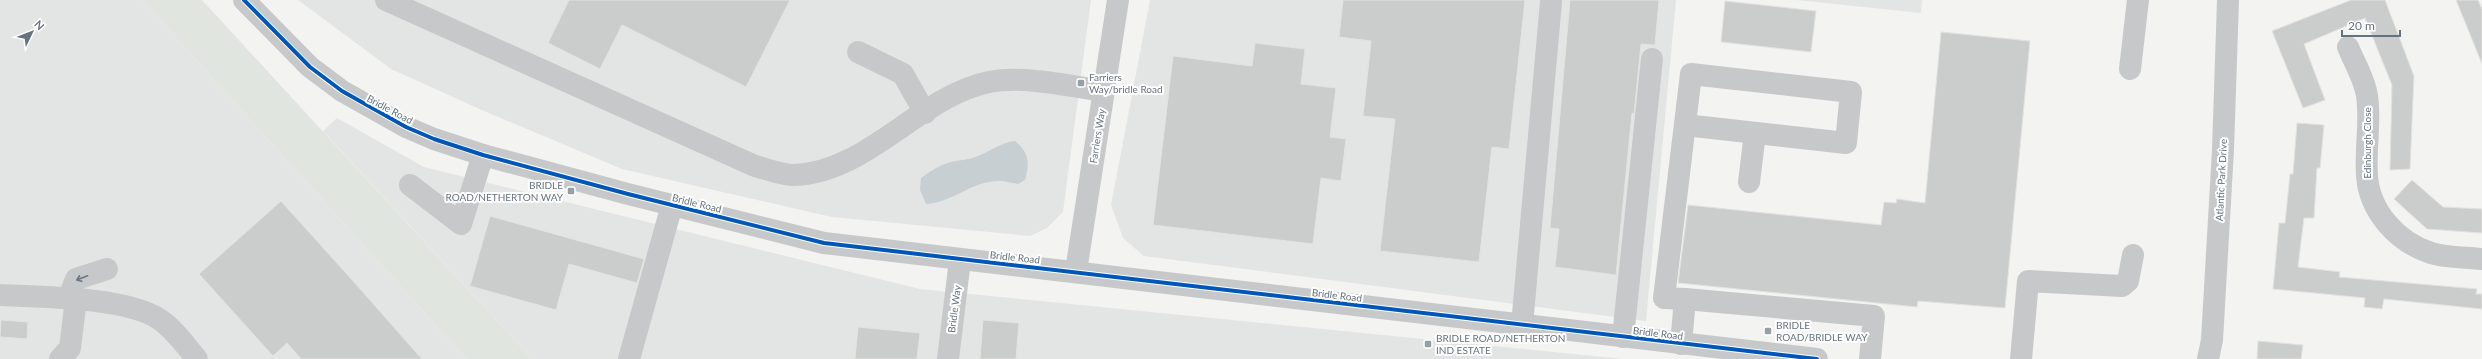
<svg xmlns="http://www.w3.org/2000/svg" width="2482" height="359" viewBox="0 0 2482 359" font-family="Lato,sans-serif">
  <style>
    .built { fill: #e3e5e4 }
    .green { fill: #e1e5df }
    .water { fill: #c8cfd2 }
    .building { fill: #cbcccc; stroke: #e2e2e1 }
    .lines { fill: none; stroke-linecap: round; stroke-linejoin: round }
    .minor { stroke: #c7c8c9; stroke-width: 22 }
    .cycleway-casing { stroke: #fff; stroke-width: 6 }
    .cycleway { stroke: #0057b8; stroke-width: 4 }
    .oneway { stroke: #6a7683 }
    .poi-dot { fill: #979fa7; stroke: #fff; stroke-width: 1.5 }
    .labels { text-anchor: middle; stroke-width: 4; stroke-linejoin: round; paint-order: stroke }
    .poi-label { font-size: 10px; fill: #65727f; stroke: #fff; text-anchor: start }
    .street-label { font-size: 10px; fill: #65727f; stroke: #fff }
  </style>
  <rect width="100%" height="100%" fill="#f3f3f1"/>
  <g class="built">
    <polygon points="0,0 142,0 466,359 0,359"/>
    <polygon points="298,0 1091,0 1063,212 1047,228 1030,236 832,217 622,169 484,111 391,69"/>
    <polygon points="1150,0 1676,0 1646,321 1144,256 1123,238 1111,205"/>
    <polygon points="1796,0 1922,0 1921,13"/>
    <polygon points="337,118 424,167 920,289 1624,359 532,359 323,131"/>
  </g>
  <polygon class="green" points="142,0 202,0 532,359 466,359"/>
  <path class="water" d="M1015,141C1029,153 1030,162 1025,180L1018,184C1012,183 1006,181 1000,181C973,180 952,203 926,204L920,190L921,178C930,171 940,165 951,162C959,160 968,160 975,157C990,152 1001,142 1015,141Z"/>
  <g class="building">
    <polygon points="569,0 790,0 746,87 622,25 600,69 548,43"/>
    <polygon points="1343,0 1525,0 1509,149 1492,147 1479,262 1380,251 1395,119 1363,116 1371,41 1339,37"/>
    <polygon points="1570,0 1659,0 1655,45 1641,44 1634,114 1632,113 1616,275 1555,267 1559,229 1550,228"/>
    <polygon points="2351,0 2385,0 2414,76 2410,169 2390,170 2392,85 2365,18 2304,44 2325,100 2303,108 2272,31"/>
    <polygon points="2456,0 2478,0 2482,9 2482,64"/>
    <polygon points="1725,1 1816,11 1811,52 1721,42"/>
    <polygon points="1941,32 2030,41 2005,308 1918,301 1917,307 1678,283 1688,205 1881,225 1884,202 1896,203 1897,199 1925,203"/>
    <polygon points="1255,43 1305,49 1301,84 1336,88 1330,137 1346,139 1341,181 1321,178 1313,244 1153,225 1173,56 1252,66"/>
    <polygon points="2297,123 2324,125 2320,168 2317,168 2314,218 2304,218 2298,267 2340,272 2339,277 2477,289 2476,294 2482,294 2482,309 2384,299 2382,309 2364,307 2365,298 2273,289 2279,223 2285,223 2290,174 2293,174"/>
    <polygon points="2412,180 2443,207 2482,209 2482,233 2427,229 2394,199"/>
    <polygon points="281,201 354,282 422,359 301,359 287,343 273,356 199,274"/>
    <polygon points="490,216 644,259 637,283 569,264 556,310 470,286"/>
    <polygon points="1,320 28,322 27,339 0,337"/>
    <polygon points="983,320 1019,323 1016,359 980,359"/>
    <polygon points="858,327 920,333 917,359 855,359"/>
    <polygon points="2258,341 2303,345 2301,359 2257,359"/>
  </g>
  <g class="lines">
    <g class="minor">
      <polyline points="244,0 310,67 342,91 406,127 434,139 483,155 628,194 824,243 1817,359"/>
      <path d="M386,0L755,166C767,169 782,175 794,175C867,173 920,96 989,82C1023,75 1069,86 1104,91"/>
      <path d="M2348,47C2354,62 2365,80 2367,96C2371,121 2365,149 2367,175C2369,211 2397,242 2431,253C2447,258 2465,257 2482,259"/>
      <polyline points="858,52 903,74 925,113"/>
      <polyline points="2130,69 2138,0"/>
      <polyline points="1685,125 1846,143 1851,92 1691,74 1664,298 1685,299"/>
      <polyline points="1749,182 1755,133"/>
      <polyline points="410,185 461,224 483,155"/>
      <polyline points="1076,271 1118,0"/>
      <path d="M0,295C41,297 126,297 159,319C174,329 186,346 197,359"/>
      <polyline points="68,299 76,279 107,269"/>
      <polyline points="1522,325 1551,2"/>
      <polyline points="1623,337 1652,59"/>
      <polyline points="1681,344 1685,299 1874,316 1870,359"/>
      <polyline points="60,359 70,348 76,299"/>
      <polyline points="629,359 672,205"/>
      <polyline points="948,359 960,260"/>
      <polyline points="2021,359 2028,281 2122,286 2128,281 2133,255"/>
      <polyline points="2208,359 2212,340 2223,150 2228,0"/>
    </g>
    <g class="cycleway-casing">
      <polyline id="cycleway" points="244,0 310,67 342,91 406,127 434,139 483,155 628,194 824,243 1817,359"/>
    </g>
    <use href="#cycleway" class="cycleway"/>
  </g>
  <defs><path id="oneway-shaft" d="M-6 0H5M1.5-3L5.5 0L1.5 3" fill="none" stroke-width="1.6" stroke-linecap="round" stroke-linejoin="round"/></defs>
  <use class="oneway" href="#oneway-shaft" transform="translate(82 278) rotate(159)"/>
  <g class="poi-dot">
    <rect x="1077" y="79" width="8" height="8" rx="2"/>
    <rect x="567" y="187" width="8" height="8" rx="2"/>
    <rect x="1764" y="327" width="8" height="8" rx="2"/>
    <rect x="1424" y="340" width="8" height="8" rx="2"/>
  </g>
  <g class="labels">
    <g class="poi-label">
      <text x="1089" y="81">Farriers<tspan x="1089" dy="12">Way/bridle Road</tspan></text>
      <text x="563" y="189" text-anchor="end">BRIDLE<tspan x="563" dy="12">ROAD/NETHERTON WAY</tspan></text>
      <text x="1776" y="329">BRIDLE<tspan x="1776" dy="12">ROAD/BRIDLE WAY</tspan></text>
      <text x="1436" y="342">BRIDLE ROAD/NETHERTON<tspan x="1436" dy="12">IND ESTATE</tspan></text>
    </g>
    <g class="street-label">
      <text transform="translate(390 109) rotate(28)" y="4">Bridle Road</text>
      <text transform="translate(1097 136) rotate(-81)" y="4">Farriers Way</text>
      <text transform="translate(2367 143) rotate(-90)" y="4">Edinburgh Close</text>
      <text transform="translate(2221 180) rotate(-87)" y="4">Atlantic Park Drive</text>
      <text transform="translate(697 203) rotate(14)" y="4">Bridle Road</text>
      <text transform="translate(1015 257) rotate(6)" y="4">Bridle Road</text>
      <text transform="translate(1337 295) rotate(7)" y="4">Bridle Road</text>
      <text transform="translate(954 309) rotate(-83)" y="4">Bridle Way</text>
      <text transform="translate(1658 333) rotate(7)" y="4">Bridle Road</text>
    </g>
  </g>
  <g transform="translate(32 32) rotate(47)" stroke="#ffffff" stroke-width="3" paint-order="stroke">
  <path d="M0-3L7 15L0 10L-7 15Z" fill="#65727f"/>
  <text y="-6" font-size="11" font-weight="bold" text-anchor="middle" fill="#65727f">N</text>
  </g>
  <path d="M2342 30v6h58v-6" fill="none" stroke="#65727f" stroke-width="2"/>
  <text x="2348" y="30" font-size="12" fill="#65727f" stroke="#ffffff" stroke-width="3" paint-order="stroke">20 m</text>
</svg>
